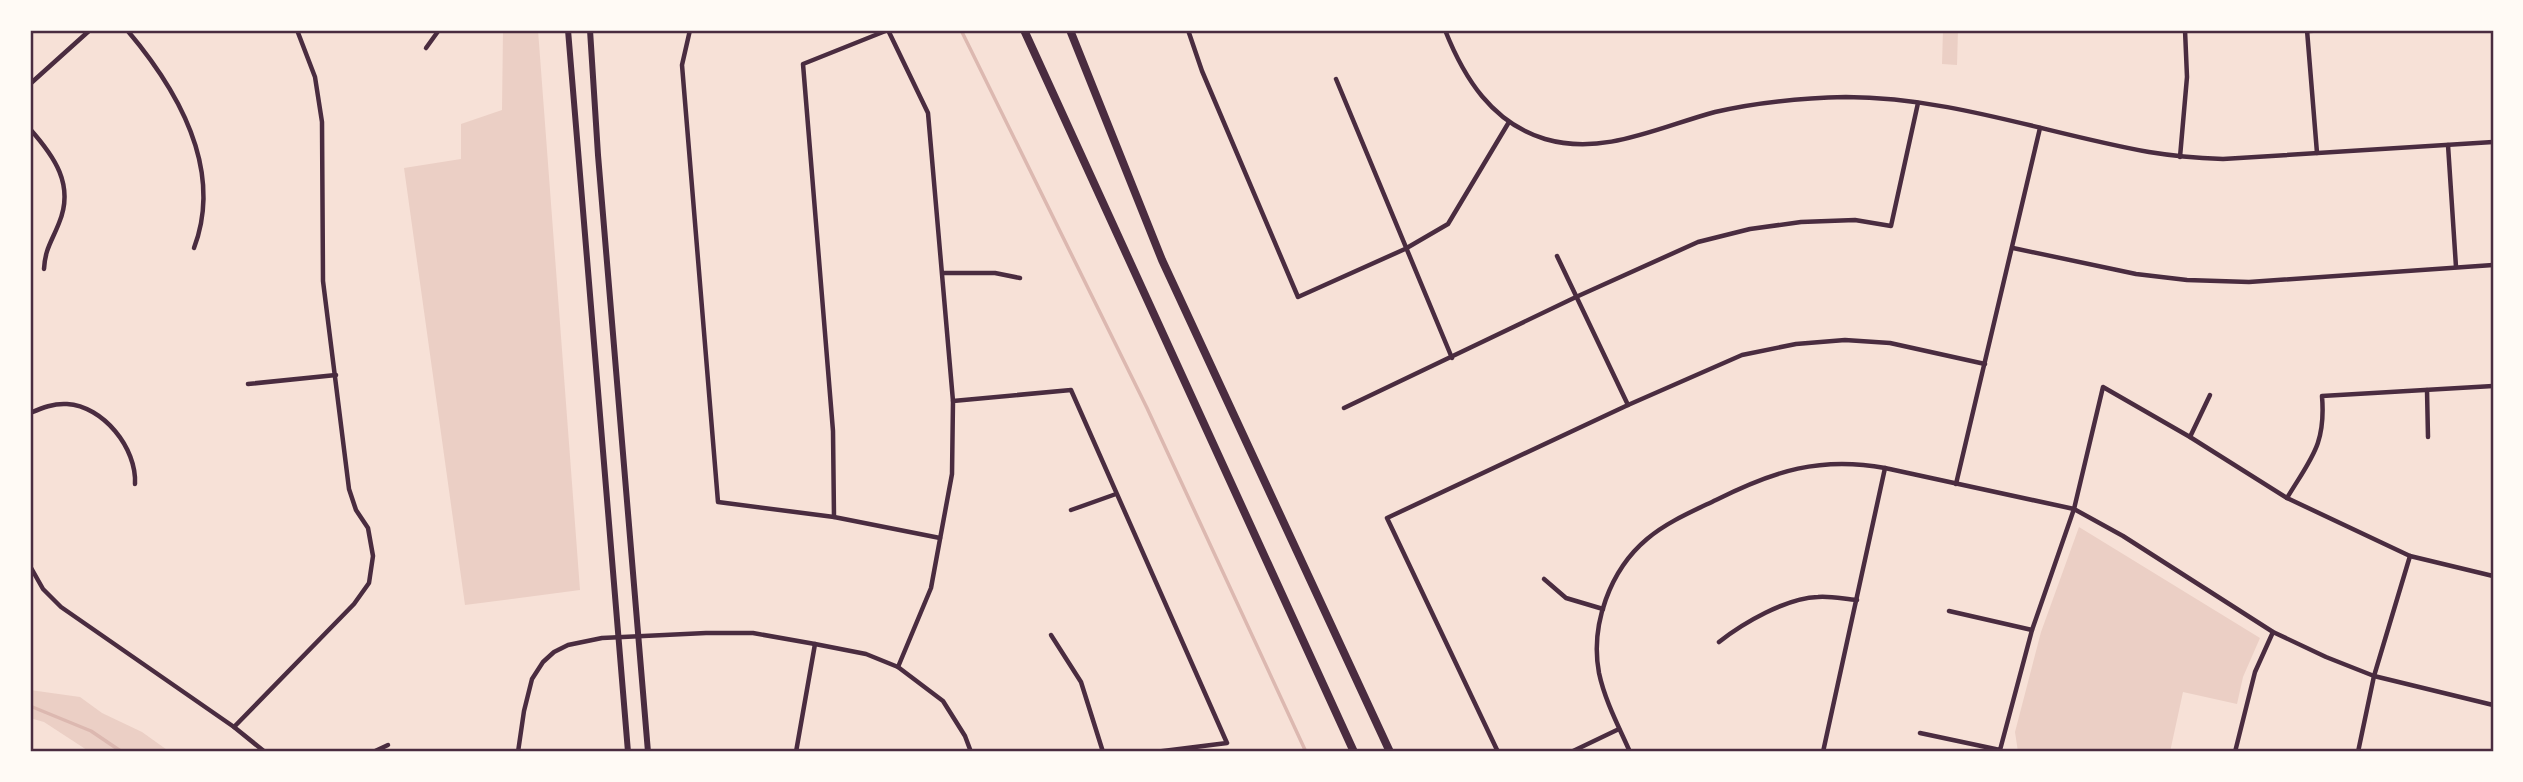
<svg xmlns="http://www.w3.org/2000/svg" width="2523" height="782" viewBox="0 0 2523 782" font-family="'Varela Round',sans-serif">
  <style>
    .green { fill: #ebcfc5 }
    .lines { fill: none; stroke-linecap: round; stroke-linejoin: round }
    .stream { stroke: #dcb8b0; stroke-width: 3.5 }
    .minor { stroke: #4a2c40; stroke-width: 4.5 }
    .secondary { stroke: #4a2c40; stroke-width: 6 }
    .motorway { stroke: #4a2c40; stroke-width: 8 }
    .neatline { fill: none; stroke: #4a2c40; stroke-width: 2.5 }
  </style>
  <rect width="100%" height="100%" fill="#f7e1d7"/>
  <g class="green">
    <polygon points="503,30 538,30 580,590 465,605 404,168 461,159 461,124 502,110"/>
    <polygon points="1943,30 1958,30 1957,65 1942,64"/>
    <polygon points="2079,527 2260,638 2243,677 2237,704 2183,692 2170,752 2018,752 2015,732 2041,632"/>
    <polygon points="30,690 80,697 102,713 142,732 170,752 90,752 44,722 30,718"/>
  </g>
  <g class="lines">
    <g class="stream">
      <polyline points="961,30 1147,408 1306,752"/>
      <polyline points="30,706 91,731 122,752"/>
    </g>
    <g class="minor">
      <path d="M127,30C177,89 224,169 194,248"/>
      <polyline points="690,30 682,65 718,502 834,517 940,538"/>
      <polyline points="888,30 928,113 953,401 952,474 931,588 898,667"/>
      <polyline points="1188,30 1202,71 1298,297 1405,249 1448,224 1509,122"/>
      <path d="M1445,30C1464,78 1492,123 1545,139C1604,156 1659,127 1715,112C1758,102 1802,98 1846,97C1950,97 2048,134 2149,152C2173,156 2198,158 2223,159L2493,142"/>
      <polyline points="2307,30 2317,153"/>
      <polyline points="2307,31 2333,30"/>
      <polyline points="426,48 439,30"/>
      <polyline points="1336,79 1452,358"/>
      <polyline points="30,84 90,30"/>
      <path d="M30,129C54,156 75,185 59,223C52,241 45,249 44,269"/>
      <polyline points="2448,145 2456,267"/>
      <polyline points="2180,157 2187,77 2185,30"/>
      <polyline points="2013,248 2136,274 2187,280 2249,282 2493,265"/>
      <polyline points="1557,256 1628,405"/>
      <polyline points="943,273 995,273 1020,278"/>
      <polyline points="248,384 336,375"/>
      <polyline points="2427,390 2428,437"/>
      <polyline points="953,401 1071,390 1227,743 1155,752"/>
      <polyline points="1344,408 1576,297 1698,242 1750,229 1801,222 1855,220 1891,226 1918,103"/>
      <path d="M30,413C42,408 54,403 67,404C103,406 137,448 135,484"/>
      <polyline points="2190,437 2210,395"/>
      <polyline points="1956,484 2040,128"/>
      <path d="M2287,498C2311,458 2326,445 2322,396L2493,386"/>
      <polyline points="1071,510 1116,494"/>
      <polyline points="834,517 833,431 803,64 888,30"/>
      <polyline points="30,566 43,589 61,607 234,727 265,752"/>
      <polyline points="1544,579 1566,598 1603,609"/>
      <polyline points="1949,611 2032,630"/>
      <polyline points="1051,635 1081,682 1103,752"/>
      <path d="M1719,642C1743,623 1786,598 1818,597C1831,596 1844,599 1857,600"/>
      <polyline points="234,727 354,604 369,583 373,556 368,528 356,510 349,489 323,281 322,122 315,77 297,30"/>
      <polyline points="1920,733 2000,750 2032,630 2074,509 2103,387 2190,437 2287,498 2410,556 2493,576"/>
      <polyline points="373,752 388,745"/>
      <polyline points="518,752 524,711 532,679 543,662 554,652 568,645 602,638 706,633 753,633 815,644 866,654 898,667 943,701 965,736 971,752"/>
      <polyline points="735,752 739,752"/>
      <polyline points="796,752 815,644"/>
      <polyline points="1498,752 1387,518 1628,405 1742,355 1796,344 1845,340 1890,343 1985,364"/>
      <polyline points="1571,752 1619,729"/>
      <path d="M1630,752C1619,727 1605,701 1599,673C1590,625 1610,570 1647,539C1667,522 1693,511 1716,500C1774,471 1820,456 1885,468L2074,509L2123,536L2273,632L2326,657L2374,676L2493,705"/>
      <polyline points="1823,752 1885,468"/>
      <polyline points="2235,752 2255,672 2273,632"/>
      <polyline points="2358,752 2374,676 2410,556"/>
    </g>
    <g class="secondary">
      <polyline points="568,30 628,752"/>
      <polyline points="590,30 598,155 648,752"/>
    </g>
    <g class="motorway">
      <polyline points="1024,30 1354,752"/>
      <polyline points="1070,30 1162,260 1390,752"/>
    </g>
  </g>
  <rect width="2523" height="782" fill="none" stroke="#fffaf5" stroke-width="63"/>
  <rect x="32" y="32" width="2460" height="718" class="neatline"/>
</svg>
